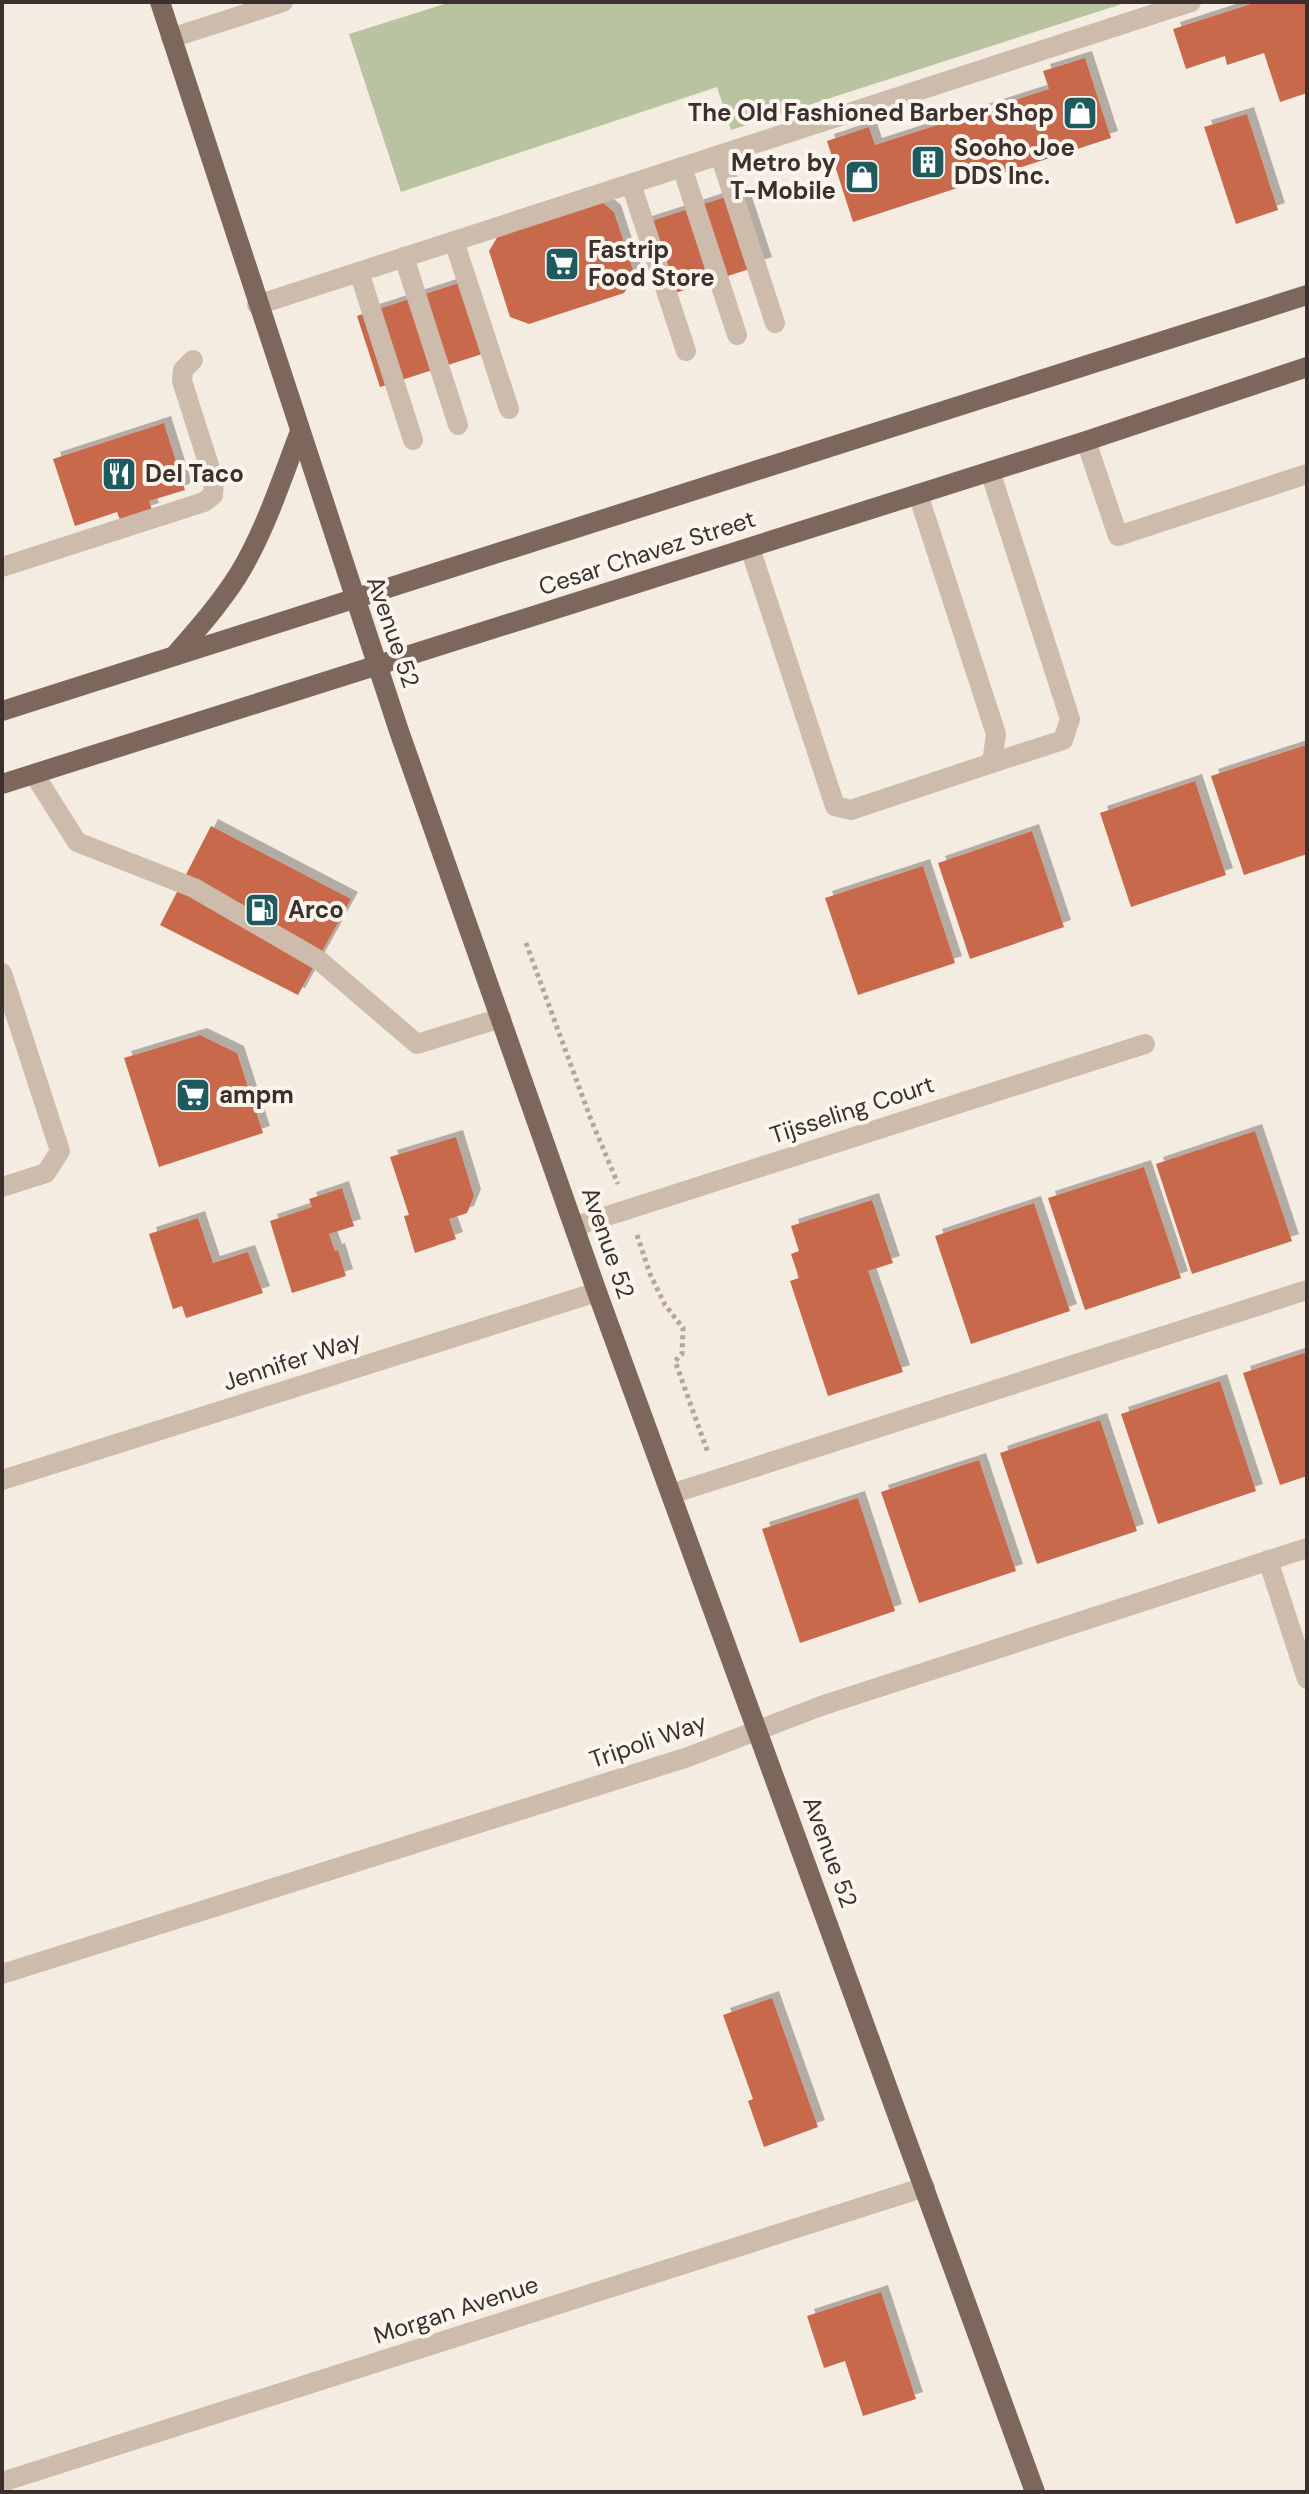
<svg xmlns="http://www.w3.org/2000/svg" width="1309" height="2494" viewBox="0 0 1309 2494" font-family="'DM Sans',sans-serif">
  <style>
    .green { fill: #b8c4a0 }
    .building { fill: #c8694b; filter: url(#shadow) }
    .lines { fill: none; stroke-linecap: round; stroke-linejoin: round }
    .path { stroke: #b9a596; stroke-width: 5; stroke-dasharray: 4 4; stroke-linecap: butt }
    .minor { stroke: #cdbbac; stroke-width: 20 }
    .major { stroke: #7d675c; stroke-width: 20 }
    .labels { text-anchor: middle; stroke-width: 8; stroke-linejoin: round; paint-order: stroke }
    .poi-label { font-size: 24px; font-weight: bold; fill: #3b302b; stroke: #fbf5ee; text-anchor: start }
    .street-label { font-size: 24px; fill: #3b302b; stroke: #fbf5ee }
  </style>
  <defs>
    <filter id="shadow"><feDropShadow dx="7" dy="-7" stdDeviation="0" flood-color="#0004"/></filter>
  </defs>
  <rect width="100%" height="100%" fill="#f4ebe1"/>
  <polygon class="green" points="451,2 1128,2 731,130 717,87 401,192 349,34"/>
  <g class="building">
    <polygon points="1257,2 1307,2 1307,93 1280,102 1264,53 1227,65 1225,56 1186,69 1173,29"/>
    <polygon points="1085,58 1111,138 853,222 827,141 869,127 875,145 1049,89 1043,71"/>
    <polygon points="1247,114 1278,210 1236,224 1204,127"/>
    <polygon points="741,192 765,264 663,297 639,225"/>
    <polygon points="602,202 614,212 635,276 624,293 529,324 510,317 489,251 498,236"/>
    <polygon points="459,283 482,354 380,387 357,316"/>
    <polygon points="164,423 185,490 149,501 152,510 120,520 117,512 75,526 53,459"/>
    <polygon points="1306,745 1307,854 1244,875 1211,776"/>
    <polygon points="1195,781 1226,875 1131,907 1100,813"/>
    <polygon points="211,826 351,899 298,995 160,925"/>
    <polygon points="1032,831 1064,927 970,959 938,863"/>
    <polygon points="923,866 955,963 858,995 825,898"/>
    <polygon points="200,1035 237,1053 263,1133 159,1167 124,1058"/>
    <polygon points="1255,1131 1292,1241 1192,1274 1156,1164"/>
    <polygon points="456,1137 474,1196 467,1213 449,1219 456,1239 415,1253 404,1216 409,1215 390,1157"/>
    <polygon points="1144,1167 1181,1278 1085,1310 1048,1198"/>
    <polygon points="342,1188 354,1226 329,1234 335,1251 338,1250 346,1276 292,1293 270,1221 312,1207 309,1199"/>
    <polygon points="872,1200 893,1263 868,1271 903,1372 828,1396 790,1281 799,1278 791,1254 799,1251 791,1226"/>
    <polygon points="1034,1203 1070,1311 971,1344 935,1236"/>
    <polygon points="198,1218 213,1263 248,1252 263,1293 186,1318 182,1306 173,1309 149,1234"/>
    <polygon points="1307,1352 1307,1476 1280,1485 1243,1373"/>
    <polygon points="1220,1381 1256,1491 1158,1524 1121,1414"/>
    <polygon points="1100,1420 1137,1531 1037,1564 1000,1453"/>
    <polygon points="979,1460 1016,1571 919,1603 881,1492"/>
    <polygon points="858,1498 895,1611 800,1643 762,1529"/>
    <polygon points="772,1998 818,2127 764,2147 748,2101 753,2099 723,2015"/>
    <polygon points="881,2292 916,2399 863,2416 845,2361 824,2368 807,2316"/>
  </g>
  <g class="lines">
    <g class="path">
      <polyline points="526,943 590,1117 618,1184"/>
      <polyline points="637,1235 650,1274 665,1305 683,1328 682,1354 675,1361 708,1453"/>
    </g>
    <g class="minor">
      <polyline points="171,38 283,2"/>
      <polyline points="720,155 775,323"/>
      <polyline points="682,167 737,335"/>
      <polyline points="631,184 686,351"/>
      <polyline points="454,241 509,409"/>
      <polyline points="404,257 458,425"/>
      <polyline points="359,272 413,440"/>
      <polyline points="257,305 1191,2"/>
      <polyline points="1086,441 1118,536 1307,474"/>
      <polyline points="990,471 1070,719 1063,740 992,763"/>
      <polyline points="750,548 835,806 851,810 992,763 996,734 918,494"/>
      <polyline points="2,567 204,502 213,495 214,481 182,381 183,370 193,360"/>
      <polyline points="34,774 77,842 194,888 320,961 417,1044 501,1018"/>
      <polyline points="2,973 60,1151 46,1173 2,1187"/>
      <polyline points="576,1226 1145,1044"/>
      <polyline points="2,1480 597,1292"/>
      <polyline points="671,1494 1307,1290"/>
      <polyline points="1268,1560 1307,1679"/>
      <polyline points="2,1974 688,1757 821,1706 1307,1548"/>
      <polyline points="2,2482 925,2187"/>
    </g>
    <g class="major">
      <polyline points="160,2 399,731 597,1292 1035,2492"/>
      <path d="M175,655C197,630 219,605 237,577C264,534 281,481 299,434"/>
      <polyline points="2,711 1307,295"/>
      <polyline points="2,784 1086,441 1307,367"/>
    </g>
  </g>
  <defs>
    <g id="shop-square" transform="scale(1.8)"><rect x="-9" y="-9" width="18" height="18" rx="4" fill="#1f5a5e" stroke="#fbf5ee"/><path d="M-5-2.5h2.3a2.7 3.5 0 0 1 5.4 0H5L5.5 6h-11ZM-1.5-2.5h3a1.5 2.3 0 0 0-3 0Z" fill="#fff"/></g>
    <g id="building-square" transform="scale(1.8)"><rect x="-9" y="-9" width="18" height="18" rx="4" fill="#1f5a5e" stroke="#fbf5ee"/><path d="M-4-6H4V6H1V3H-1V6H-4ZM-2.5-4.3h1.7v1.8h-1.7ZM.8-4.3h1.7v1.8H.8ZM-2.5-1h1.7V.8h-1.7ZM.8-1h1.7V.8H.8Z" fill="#fff"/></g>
    <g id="supermarket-square" transform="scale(1.8)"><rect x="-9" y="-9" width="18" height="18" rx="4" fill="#1f5a5e" stroke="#fbf5ee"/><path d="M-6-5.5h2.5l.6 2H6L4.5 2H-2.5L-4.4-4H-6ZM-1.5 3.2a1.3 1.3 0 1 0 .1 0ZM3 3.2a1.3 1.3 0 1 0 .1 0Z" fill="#fff"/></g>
    <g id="restaurant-square" transform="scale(1.8)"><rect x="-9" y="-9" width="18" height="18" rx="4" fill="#1f5a5e" stroke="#fbf5ee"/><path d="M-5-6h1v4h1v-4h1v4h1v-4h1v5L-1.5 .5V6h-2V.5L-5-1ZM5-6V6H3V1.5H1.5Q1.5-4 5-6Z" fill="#fff"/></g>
    <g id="fuel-square" transform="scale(1.8)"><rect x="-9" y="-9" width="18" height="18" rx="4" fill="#1f5a5e" stroke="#fbf5ee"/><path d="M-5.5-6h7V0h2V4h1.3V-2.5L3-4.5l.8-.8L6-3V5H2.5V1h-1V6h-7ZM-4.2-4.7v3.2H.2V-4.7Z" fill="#fff"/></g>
  </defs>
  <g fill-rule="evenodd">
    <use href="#shop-square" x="1080" y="113"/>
    <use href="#building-square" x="928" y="162"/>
    <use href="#shop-square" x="862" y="177"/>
    <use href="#supermarket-square" x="562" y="264"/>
    <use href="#restaurant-square" x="119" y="474"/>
    <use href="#fuel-square" x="262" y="910"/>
    <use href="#supermarket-square" x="193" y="1095"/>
  </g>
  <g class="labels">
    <g class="poi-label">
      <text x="1054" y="121" text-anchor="end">The Old Fashioned Barber Shop</text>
      <text x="954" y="156">Sooho Joe<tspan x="954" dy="28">DDS Inc.</tspan></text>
      <text x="836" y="171" text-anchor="end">Metro by<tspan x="836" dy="28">T-Mobile</tspan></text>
      <text x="588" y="258">Fastrip<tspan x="588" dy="28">Food Store</tspan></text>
      <text x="145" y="482">Del Taco</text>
      <text x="288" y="918">Arco</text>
      <text x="219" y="1103">ampm</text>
    </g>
    <g class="street-label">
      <text transform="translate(647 553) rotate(-18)" y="8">Cesar Chavez Street</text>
      <text transform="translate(393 632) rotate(71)" y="8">Avenue 52</text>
      <text transform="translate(852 1110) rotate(-18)" y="8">Tijsseling Court</text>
      <text transform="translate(608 1243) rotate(71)" y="8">Avenue 52</text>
      <text transform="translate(292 1361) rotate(-18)" y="8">Jennifer Way</text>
      <text transform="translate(648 1741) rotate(-19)" y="8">Tripoli Way</text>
      <text transform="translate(830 1852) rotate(70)" y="8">Avenue 52</text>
      <text transform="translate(456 2310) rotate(-18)" y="8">Morgan Avenue</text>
    </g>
  </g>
  <rect width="1309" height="2494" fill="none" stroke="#3b302b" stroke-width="8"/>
</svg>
